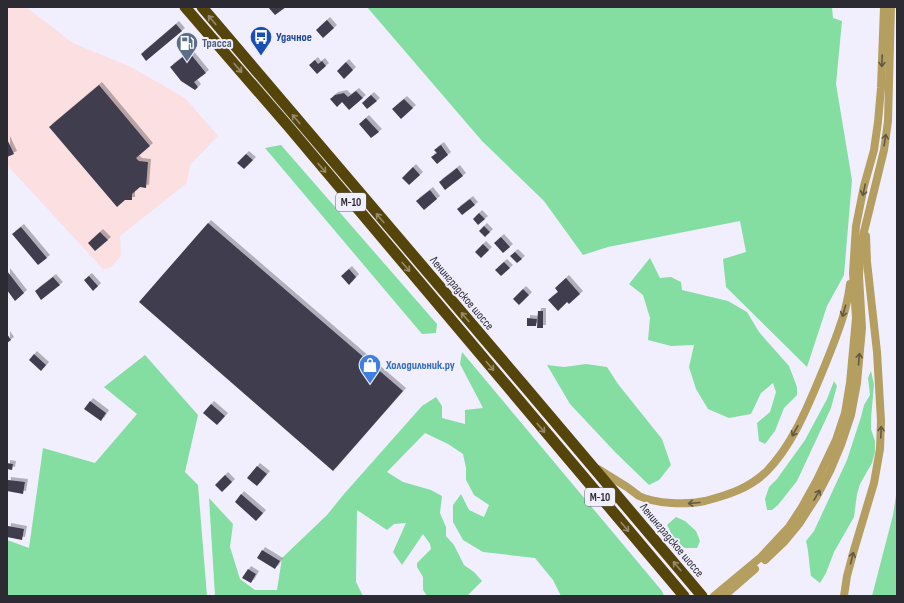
<svg xmlns="http://www.w3.org/2000/svg" width="904" height="603" viewBox="0 0 904 603" font-family="'Sofia Sans Condensed',sans-serif">
  <style>
    .industrial { fill: #fbdfe1 }
    .green { fill: #84dda1 }
    .building { fill: #403c50; filter: url(#shadow) }
    .lines { fill: none; stroke-linecap: round; stroke-linejoin: round }
    .minor { stroke: #b49e60; stroke-width: 8 }
    .highway { stroke: #56450a; stroke-width: 11 }
    .oneway { stroke: #94896c }
    .oneway2 { stroke: #625845 }
    .labels { text-anchor: middle; stroke-width: 4; stroke-linejoin: round; paint-order: stroke }
    .shield { fill: #f1effe; stroke: #676570; stroke-width: 1 }
    .shield-label { font-size: 11px; font-weight: bold; fill: #2c2a33 }
    .transit-label { font-size: 12px; font-weight: bold; fill: #164399; stroke: #f1effe; text-anchor: start }
    .service-label { font-size: 12px; font-weight: bold; fill: #4e5e75; stroke: #f1effe; text-anchor: start }
    .street-label { font-size: 12px; fill: #2c2a33; stroke: #f1effe }
    .shop-label { font-size: 12px; font-weight: bold; fill: #366cbe; stroke: #f1effe; text-anchor: start }
  </style>
  <defs>
    <filter id="shadow"><feDropShadow dx="3" dy="-3" stdDeviation="0" flood-color="#0004"/></filter>
  </defs>
  <rect width="100%" height="100%" fill="#f1effe"/>
  <polygon class="industrial" points="7,7 26,7 73,43 131,67 185,98 218,136 190,165 187,183 120,236 121,256 110,268 103,269 7,165"/>
  <g class="green">
    <polygon points="367,7 832,7 833,18 842,21 836,84 852,180 844,275 827,306 807,367 726,287 723,259 746,252 740,221 608,247 583,255 544,201 482,141"/>
    <polygon points="281,145 437,324 436,333 422,334 265,148"/>
    <polygon points="650,258 660,278 671,277 681,282 682,290 728,301 747,312 759,332 789,366 797,387 797,395 784,408 775,431 765,444 759,441 757,423 770,412 776,392 773,383 761,393 751,414 729,418 708,409 696,389 689,367 694,345 671,346 648,340 650,318 643,295 629,284"/>
    <polygon points="462,352 662,591 664,596 561,596 553,580 535,558 483,552 463,540 453,522 453,505 461,494 469,510 484,517 489,505 474,495 466,480 466,468 463,454 448,444 425,433 387,472 403,482 431,490 442,496 440,513 446,527 446,536 454,545 464,565 474,572 482,581 467,596 427,596 423,590 423,577 417,567 417,563 431,549 430,544 423,534 402,565 393,552 406,523 394,524 387,530 357,510 356,582 363,596 215,596 209,498 233,524 230,547 240,579 255,590 277,590 282,558 327,515 344,494 422,406 436,397 442,406 442,418 465,424 465,410 483,408 460,364"/>
    <polygon points="145,355 198,415 185,472 198,485 207,596 7,596 7,540 29,548 43,448 95,463 137,414 104,387"/>
    <polygon points="586,364 607,367 618,384 662,439 671,465 659,480 649,485 615,452 570,404 547,365 564,367"/>
    <path d="M871,371L874,385L871,418V429L875,441V452L872,463L860,484L857,494L854,517L834,552L826,573L820,583L811,576C809,564 809,552 806,541L814,531L847,460L861,417L864,405L870,395L868,378Z"/>
    <polygon points="834,381 837,386 831,408 797,481 778,505 772,510 767,510 765,499 769,487 777,479 805,440 827,399"/>
    <polygon points="897,489 897,596 872,596 893,515"/>
    <polygon points="676,517 685,521 696,531 700,541 697,548 685,548 675,541 667,525"/>
  </g>
  <g class="building">
    <polygon points="268,7 286,7 275,15"/>
    <polygon points="327,20 334,28 323,38 316,30"/>
    <polygon points="176,24 182,31 146,61 141,54"/>
    <polygon points="189,52 206,73 194,82 198,87 195,90 181,81 170,67"/>
    <polygon points="315,60 318,64 322,61 326,66 317,74 309,65"/>
    <polygon points="346,62 353,70 344,79 337,71"/>
    <polygon points="99,85 150,146 136,158 139,161 148,162 146,188 140,187 132,194 132,200 125,200 117,207 49,127"/>
    <polygon points="356,91 363,98 349,110 342,102 337,107 330,99 335,95 344,93 348,97"/>
    <polygon points="371,95 377,101 367,109 362,103"/>
    <polygon points="404,99 413,108 401,119 392,109"/>
    <polygon points="366,118 379,132 371,138 359,124"/>
    <polygon points="7,139 14,154 7,157"/>
    <polygon points="441,145 448,155 437,164 431,157 437,153 434,150"/>
    <polygon points="246,154 253,160 244,169 237,163"/>
    <polygon points="413,167 420,175 409,185 402,178"/>
    <polygon points="457,168 463,176 445,190 439,182"/>
    <polygon points="430,190 437,199 424,210 416,201"/>
    <polygon points="470,199 475,205 462,215 457,209"/>
    <polygon points="479,213 485,219 478,225 473,219"/>
    <polygon points="208,223 403,391 333,471 139,302"/>
    <polygon points="484,226 490,232 485,237 479,231"/>
    <polygon points="21,227 47,258 38,265 12,234"/>
    <polygon points="100,232 108,240 95,251 88,243"/>
    <polygon points="501,237 510,247 503,253 494,243"/>
    <polygon points="483,244 489,250 481,258 475,252"/>
    <polygon points="515,252 522,259 517,263 510,256"/>
    <polygon points="504,262 510,268 501,276 495,270"/>
    <polygon points="349,269 356,277 349,285 341,276"/>
    <polygon points="7,271 24,293 15,301 7,290"/>
    <polygon points="89,276 98,286 93,291 84,280"/>
    <polygon points="53,277 60,285 41,300 35,291"/>
    <polygon points="566,278 580,294 569,304 567,302 558,311 548,300 558,292 555,288"/>
    <polygon points="523,289 529,295 519,305 513,299"/>
    <polygon points="538,311 543,311 543,328 537,328"/>
    <polygon points="527,318 537,319 536,326 527,326"/>
    <polygon points="7,334 11,340 7,343"/>
    <polygon points="34,354 46,365 41,371 29,360"/>
    <polygon points="90,401 106,413 101,421 84,409"/>
    <polygon points="211,404 225,416 217,425 203,413"/>
    <polygon points="7,463 13,464 12,470 7,469"/>
    <polygon points="257,466 267,474 257,486 247,478"/>
    <polygon points="225,475 232,482 222,492 215,485"/>
    <polygon points="8,480 25,482 23,494 7,491"/>
    <polygon points="241,494 263,513 256,521 235,502"/>
    <polygon points="8,526 24,529 22,540 7,537"/>
    <polygon points="262,550 280,561 275,569 257,558"/>
    <polygon points="248,569 256,574 251,583 242,578"/>
  </g>
  <g class="lines">
    <g class="minor">
      <path d="M598,469C608,475 617,481 627,487C631,490 635,493 639,496C656,504 687,505 705,501C728,495 750,488 767,471C791,446 805,413 818,382C828,358 838,335 845,310C847,302 849,293 850,284"/>
      <polyline points="765,560 785,541 799,524 817,496 830,471 841,445 851,415 857,383 862,328 859,276 861,244 884,150 888,121 891,7"/>
      <polyline points="714,596 761,557 789,527 802,507 817,480 836,440 845,413 850,383 856,318 853,273 856,226 864,186 874,150 878,122 881,88 884,7"/>
      <polyline points="724,596 755,569"/>
      <polyline points="844,596 847,576 854,550 874,483 880,449 881,421 877,352 867,262 866,236"/>
    </g>
    <g class="highway">
      <polyline points="185,7 288,126 684,596"/>
      <polyline points="202,7 527,389 702,596"/>
    </g>
  </g>
  <defs><path id="oneway-shaft" d="M-6 0H5M1.5-3L5.5 0L1.5 3" fill="none" stroke-width="1.6" stroke-linecap="round" stroke-linejoin="round"/></defs>
  <g class="oneway">
    <use href="#oneway-shaft" transform="translate(212 20) rotate(-130)"/>
    <use href="#oneway-shaft" transform="translate(238 68) rotate(49)"/>
    <use href="#oneway-shaft" transform="translate(296 119) rotate(-130)"/>
    <use href="#oneway-shaft" transform="translate(322 168) rotate(50)"/>
    <use href="#oneway-shaft" transform="translate(380 218) rotate(-130)"/>
    <use href="#oneway-shaft" transform="translate(406 267) rotate(50)"/>
    <use href="#oneway-shaft" transform="translate(465 317) rotate(-130)"/>
    <use href="#oneway-shaft" transform="translate(490 366) rotate(50)"/>
    <use href="#oneway-shaft" transform="translate(541 428) rotate(50)"/>
    <use href="#oneway-shaft" transform="translate(625 527) rotate(50)"/>
    <use href="#oneway-shaft" transform="translate(677 566) rotate(-130)"/>
  </g>
  <g class="oneway2">
    <use href="#oneway-shaft" transform="translate(882 61) rotate(92)"/>
    <use href="#oneway-shaft" transform="translate(885 140) rotate(-81)"/>
    <use href="#oneway-shaft" transform="translate(864 190) rotate(102)"/>
    <use href="#oneway-shaft" transform="translate(844 311) rotate(106)"/>
    <use href="#oneway-shaft" transform="translate(859 359) rotate(-85)"/>
    <use href="#oneway-shaft" transform="translate(795 431) rotate(119)"/>
    <use href="#oneway-shaft" transform="translate(881 432) rotate(-88)"/>
    <use href="#oneway-shaft" transform="translate(817 495) rotate(-60)"/>
    <use href="#oneway-shaft" transform="translate(694 503) rotate(175)"/>
    <use href="#oneway-shaft" transform="translate(852 558) rotate(-76)"/>
  </g>
  <defs>
    <g id="bus-pin" transform="scale(1.15)"><path d="M0 17L-7.5 6A9.5 9.5 0 1 1 7.5 6Z" fill="#1a4fb4" stroke="#f1effe"/><path d="M-5-6H5V4H4V6H2V4H-2V6H-4V4H-5ZM-3.5-4V0h7V-4ZM-3.5 1.2v1.5H-2V1.2ZM2 1.2v1.5H3.5V1.2Z" fill="#fff"/></g>
    <g id="fuel-pin" transform="scale(1.15)"><path d="M0 17L-7.5 6A9.5 9.5 0 1 1 7.5 6Z" fill="#5c6f8a" stroke="#f1effe"/><path d="M-5.5-6h7V0h2V4h1.3V-2.5L3-4.5l.8-.8L6-3V5H2.5V1h-1V6h-7ZM-4.2-4.7v3.2H.2V-4.7Z" fill="#fff"/></g>
    <g id="shop-pin" transform="scale(1.15)"><path d="M0 17L-7.5 6A9.5 9.5 0 1 1 7.5 6Z" fill="#3f7fe0" stroke="#f1effe"/><path d="M-5-2.5h2.3a2.7 3.5 0 0 1 5.4 0H5L5.5 6h-11ZM-1.5-2.5h3a1.5 2.3 0 0 0-3 0Z" fill="#fff"/></g>
  </defs>
  <g fill-rule="evenodd">
    <use href="#bus-pin" x="261" y="37"/>
    <use href="#fuel-pin" x="187" y="43"/>
    <use href="#shop-pin" x="370" y="365"/>
  </g>
  <g class="labels">
    <g class="shield">
      <rect x="336" y="193" width="30" height="18" rx="3"/>
      <rect x="585" y="488" width="30" height="18" rx="3"/>
    </g>
    <g class="shield-label">
      <text x="351" y="206">М-10</text>
      <text x="600" y="501">М-10</text>
    </g>
    <g class="transit-label">
      <text x="276" y="41">Удачное</text>
    </g>
    <g class="service-label">
      <text x="202" y="47">Трасса</text>
    </g>
    <g class="street-label">
      <text transform="translate(462 293) rotate(50)" y="4">Ленинградское шоссе</text>
      <text transform="translate(672 540) rotate(50)" y="4">Ленинградское шоссе</text>
    </g>
    <g class="shop-label">
      <text x="386" y="369">Холодильник.ру</text>
    </g>
  </g>
  <rect width="904" height="603" fill="none" stroke="#2c2a33" stroke-width="16"/>
</svg>
